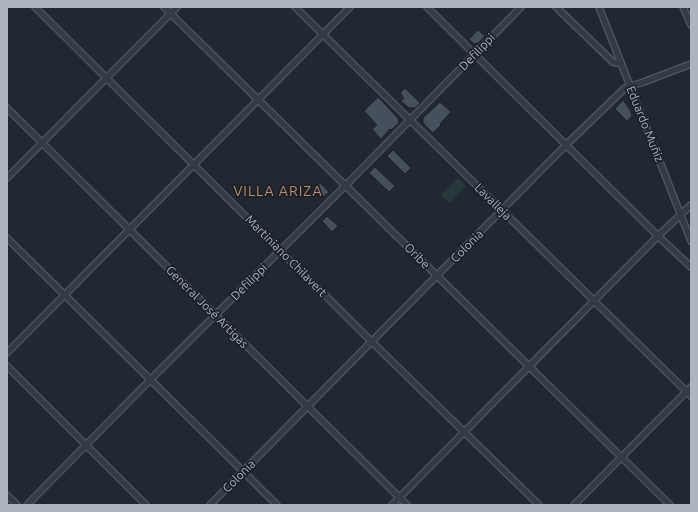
<svg xmlns="http://www.w3.org/2000/svg" width="698" height="512" viewBox="0 0 698 512" font-family="Ubuntu,sans-serif">
  <style>
    .green { fill: #263838 }
    .building { fill: #46505c; stroke: #1b222a }
    .lines { fill: none; stroke-linecap: round; stroke-linejoin: round }
    .minor-casing { stroke: #515862; stroke-width: 8 }
    .minor { stroke: #333b44; stroke-width: 5.5 }
    .labels { text-anchor: middle; stroke-width: 3.5; stroke-linejoin: round; paint-order: stroke }
    .street-label { font-size: 12px; fill: #adb5c1; stroke: #192028 }
    .quarter-label { font-size: 14px; letter-spacing: 1px; fill: #c88a61; stroke: #192028 }
  </style>
  <rect width="100%" height="100%" fill="#202933"/>
  <polygon class="green" points="458,178 466,186 449,203 441,195"/>
  <g class="building">
    <polygon points="478,30 485,36 478,43 474,44 469,39"/>
    <polygon points="405,88 420,103 415,108 409,108 401,101 404,98 400,93"/>
    <polygon points="378,97 398,118 399,123 391,130 390,129 381,139 372,129 377,125 364,111"/>
    <polygon points="623,100 630,110 632,116 627,121 615,109"/>
    <polygon points="440,102 451,112 440,124 441,125 433,133 423,123 423,118"/>
    <polygon points="393,150 411,168 405,174 387,156"/>
    <polygon points="375,167 395,186 389,192 369,173"/>
    <polygon points="320,183 329,192 323,197 315,188"/>
    <polygon points="327,216 338,226 332,232 322,221"/>
  </g>
  <g class="lines">
    <g class="minor-casing">
      <g id="minor">
        <polyline points="35,7 372,342 539,505"/>
        <polyline points="164,7 670,505"/>
        <polyline points="295,7 691,396"/>
        <polyline points="427,7 658,236 691,267"/>
        <polyline points="556,7 613,62 616,63 621,63"/>
        <polyline points="599,7 691,241"/>
        <polyline points="683,7 691,25"/>
        <path d="M7,108C140,240 274,373 407,505"/>
        <polyline points="7,178 177,7"/>
        <polyline points="7,238 277,505"/>
        <polyline points="7,353 350,7"/>
        <polyline points="7,366 146,505"/>
        <polyline points="7,495 17,505"/>
        <polyline points="27,505 150,380 346,185 521,7"/>
        <polyline points="210,505 566,145 625,88 630,86 641,83 691,64"/>
        <polyline points="392,505 658,236 691,205"/>
        <polyline points="574,505 691,387"/>
      </g>
    </g>
    <use href="#minor" class="minor"/>
  </g>
  <g class="labels">
    <g class="street-label">
      <text transform="translate(477 52) rotate(-46)" y="4">Defilippi</text>
      <text transform="translate(645 124) rotate(68)" y="4">Eduardo Muñiz</text>
      <text transform="translate(493 202) rotate(45)" y="4">Lavalleja</text>
      <text transform="translate(467 246) rotate(-45)" y="4">Colonia</text>
      <text transform="translate(286 256) rotate(45)" y="4">Martiniano Chilavert</text>
      <text transform="translate(417 256) rotate(45)" y="4">Oribe</text>
      <text transform="translate(249 282) rotate(-45)" y="4">Defilippi</text>
      <text transform="translate(207 307) rotate(45)" y="4">General José Artigas</text>
      <text transform="translate(239 476) rotate(-45)" y="4">Colonia</text>
    </g>
    <g class="quarter-label">
      <text x="278" y="196">VILLA ARIZA</text>
    </g>
  </g>
  <rect width="698" height="512" fill="none" stroke="#adb5c1" stroke-width="16"/>
</svg>
